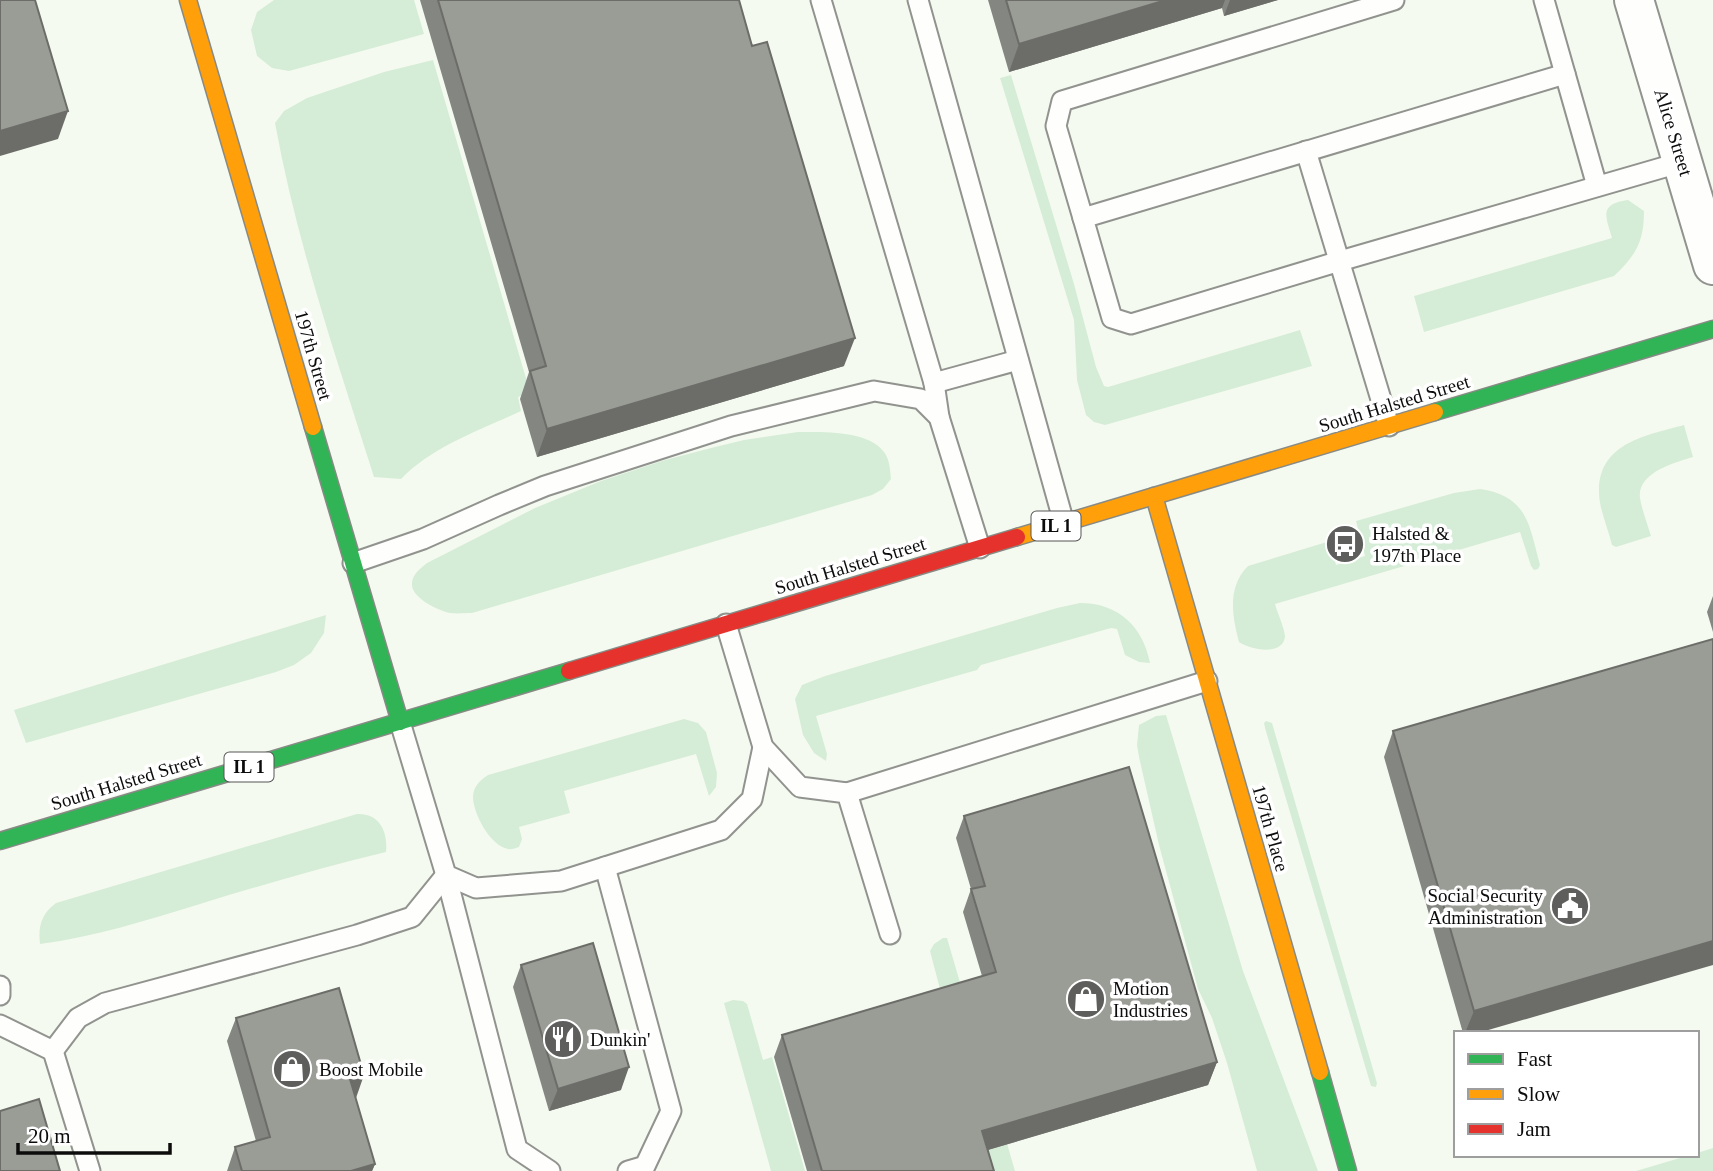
<svg xmlns="http://www.w3.org/2000/svg" width="1713" height="1171" viewBox="0 0 1713 1171" font-family="'Times New Roman',serif">
  <style>
    .green { fill: #d5edd7 }
    .lines { fill: none; stroke-linecap: round; stroke-linejoin: round }
    .lane-casing { stroke: #91938f; stroke-width: 23 }
    .street-casing { stroke: #91938f; stroke-width: 42 }
    .fast-casing { stroke: #888a85; stroke-width: 19 }
    .slow-casing { stroke: #888a85; stroke-width: 19 }
    .jam-casing { stroke: #888a85; stroke-width: 19 }
    .lane { stroke: #fefefd; stroke-width: 19 }
    .street { stroke: #fefefd; stroke-width: 38 }
    .fast { stroke: #30b455; stroke-width: 16 }
    .slow { stroke: #ff9f0a; stroke-width: 16 }
    .jam { stroke: #e5322d; stroke-width: 16 }
    .wall { fill: #848681 }
    .shaded-wall { fill: #6c6d69 }
    .building { fill: #9a9c96; stroke: #6c6d69; stroke-width: 2 }
    .labels { text-anchor: middle; stroke-width: 7; stroke-linejoin: round; paint-order: stroke }
    .shield { fill: #fff; stroke: #555; stroke-width: 2 }
    .shield-label { font-size: 18px; font-weight: bold; fill: #0c0c0c }
    .street-label { font-size: 19px; fill: #0c0c0c; stroke: #fff }
    .poi-label { font-size: 19px; fill: #0c0c0c; stroke: #fff; text-anchor: start }
  </style>
  <rect width="100%" height="100%" fill="#f5faf0"/>
  <g class="green">
    <polygon points="274,0 414,0 424,34 289,71 272,68 257,56 251,30 257,12"/>
    <path d="M433,60L530,392L518,397L521,411C481,430 433,446 401,479L374,477C337,360 297,244 275,123L284,111L307,98L384,72Z"/>
    <polygon points="1011,75 1074,284 1096,367 1104,386 1108,387 1300,330 1312,366 1105,425 1094,422 1086,415 1077,380 1074,320 1000,78"/>
    <path d="M1628,200L1644,211C1644,242 1636,255 1614,276L1424,332L1414,296L1612,238C1606,217 1598,204 1628,200Z"/>
    <path d="M1684,425L1693,457C1675,463 1637,472 1640,498C1642,510 1647,523 1651,536L1616,547L1612,545C1608,528 1599,509 1599,492C1598,443 1647,435 1684,425Z"/>
    <path d="M798,432C823,432 868,430 884,452C890,460 890,470 891,479L883,489L872,495L472,613C465,613 457,614 450,613C439,611 412,598 412,585C411,575 421,568 427,563L535,508L601,481L665,460L711,448L744,440Z"/>
    <path d="M1480,489C1528,496 1529,525 1540,565L1538,569L1534,570L1531,566L1520,532L1275,604C1277,612 1285,629 1285,637C1282,657 1249,649 1239,642C1232,616 1227,587 1248,566L1330,541L1336,565L1365,556L1356,521L1454,493Z"/>
    <path d="M1080,603C1118,603 1143,626 1150,663L1139,662L1125,655L1117,629L1111,628L981,665L977,670L816,716L827,754L826,761L814,753L803,735L795,699L802,685L825,676L1057,608Z"/>
    <polygon points="326,615 324,633 311,653 294,665 276,672 26,743 14,710"/>
    <polygon points="1166,715 1243,971 1318,1171 1257,1171 1227,1063 1212,1018 1198,989 1159,845 1139,757 1137,745 1139,725 1156,716"/>
    <path d="M684,719L698,723L706,732L717,773L716,787L709,796L696,754L564,791L570,813L519,827L522,839L519,847C516,848 511,850 508,849C490,846 473,813 473,797C473,787 480,780 488,775Z"/>
    <polygon points="1266,721 1272,723 1377,1083 1376,1087 1371,1086 1265,728 1264,723"/>
    <path d="M357,814C380,813 388,832 386,852C323,867 262,885 200,904C148,920 94,937 40,944C38,927 41,914 56,903Z"/>
    <polygon points="943,938 947,938 1015,1171 980,1171 945,1008 930,951 934,944"/>
    <polygon points="733,1000 743,1001 747,1004 763,1060 772,1057 805,1171 771,1171 724,1003"/>
    <polygon points="1713,1148 1713,1171 1636,1171 1690,1155 1697,1155 1697,1153"/>
  </g>
  <g class="lines">
    <g class="lane-casing">
      <g id="lane">
        <polyline points="821,0 934,383 939,417"/>
        <polyline points="918,0 1064,523"/>
        <polyline points="1544,0 1597,186"/>
        <polyline points="1565,74 1083,218 1112,318 1131,324 1340,261 1682,162"/>
        <polyline points="1306,151 1389,426"/>
        <polyline points="1083,218 1056,126 1062,101 1394,0"/>
        <polyline points="934,383 1018,360"/>
        <polyline points="353,563 423,539 499,505 545,486 731,426 874,391 921,399 939,417 980,548"/>
        <polyline points="726,624 763,747 800,787 847,793 890,934"/>
        <polyline points="400,722 446,875 476,888 561,881 721,830 752,799 763,747"/>
        <polyline points="847,793 1207,681"/>
        <polyline points="605,867 671,1111 645,1166 628,1171"/>
        <polyline points="446,875 517,1149 550,1171"/>
        <polyline points="0,986 0,995"/>
        <polyline points="0,1025 53,1051 90,1171"/>
        <polyline points="53,1051 78,1018 105,1003 357,935 412,917 446,875"/>
      </g>
    </g>
    <g class="street-casing">
      <polyline id="street" points="1634,0 1713,265"/>
    </g>
    <g class="fast-casing">
      <g id="fast">
        <polyline points="1435,412 1713,329"/>
        <polyline points="313,427 400,722"/>
        <polyline points="0,841 569,671"/>
        <polyline points="1320,1072 1348,1171"/>
      </g>
    </g>
    <g class="slow-casing">
      <g id="slow">
        <polyline points="188,0 313,427"/>
        <polyline points="1154,496 1320,1072"/>
        <polyline points="1017,537 1435,412"/>
      </g>
    </g>
    <g class="jam-casing">
      <polyline id="jam" points="569,671 1017,537"/>
    </g>
    <use href="#lane" class="lane"/>
    <use href="#street" class="street"/>
    <use href="#fast" class="fast"/>
    <use href="#slow" class="slow"/>
    <use href="#jam" class="jam"/>
  </g>
  <g class="wall">
    <polygon points="420,0 739,0 844,366 537,457 520,399 529,372"/>
    <polygon points="988,0 1278,0 1224,16 1222,8 1009,72"/>
    <polygon points="1713,596 1713,632 1707,612"/>
    <polygon points="1713,639 1478,1033 1463,1033 1384,757 1393,731"/>
    <polygon points="964,816 1217,1062 1208,1085 988,1150 994,1171 807,1171 774,1057 782,1035 982,976 963,912 971,889 956,838"/>
    <polygon points="521,965 621,1090 549,1111 513,987"/>
    <polygon points="236,1018 356,1098 375,1164 372,1171 227,1171 235,1147 256,1141 227,1041"/>
  </g>
  <g class="shaded-wall">
    <polygon points="1166,0 1225,0 1222,8 1009,72 1019,44"/>
    <polygon points="1230,0 1278,0 1224,16"/>
    <polygon points="68,111 58,139 0,156 0,131"/>
    <polygon points="855,338 844,366 537,457 547,429"/>
    <polygon points="1713,941 1713,965 1478,1033 1465,1033 1474,1011"/>
    <polygon points="1217,1062 1208,1085 974,1154 982,1131"/>
    <polygon points="629,1067 621,1090 549,1111 558,1089"/>
    <polygon points="364,1075 356,1098 350,1079"/>
    <polygon points="375,1164 372,1171 351,1171"/>
  </g>
  <g class="building">
    <polygon points="0,0 35,0 68,111 0,131"/>
    <polygon points="438,0 739,0 752,46 767,42 855,338 547,429 530,371 546,366"/>
    <polygon points="1006,0 1166,0 1019,44"/>
    <polygon points="1713,639 1713,941 1474,1011 1393,731"/>
    <polygon points="1129,767 1217,1062 982,1131 994,1171 822,1171 782,1035 996,972 971,889 985,886 964,816"/>
    <polygon points="593,943 629,1067 558,1089 521,965"/>
    <polygon points="339,988 364,1075 350,1079 375,1164 351,1171 242,1171 235,1147 270,1137 236,1018"/>
    <polygon points="39,1099 60,1171 0,1171 0,1111"/>
  </g>
  <defs>
    <g id="bus-disc" transform="scale(2.0125)"><circle r="9.5" fill="#5e5f5c" stroke="#fff"/><path d="M-5-6H5V4H4V6H2V4H-2V6H-4V4H-5ZM-3.5-4V0h7V-4ZM-3.5 1.2v1.5H-2V1.2ZM2 1.2v1.5H3.5V1.2Z" fill="#fff"/></g>
    <g id="civic-disc" transform="scale(2.0125)"><circle r="9.5" fill="#5e5f5c" stroke="#fff"/><path d="M-.6-6.5H3V-4.5H.6V-3L4-1V1h2V6H-6V1h2V-1L-.6-3ZM-1.2 2.5V6h2.4V2.5Z" fill="#fff"/></g>
    <g id="shop-disc" transform="scale(2.0125)"><circle r="9.5" fill="#5e5f5c" stroke="#fff"/><path d="M-5-2.5h2.3a2.7 3.5 0 0 1 5.4 0H5L5.5 6h-11ZM-1.5-2.5h3a1.5 2.3 0 0 0-3 0Z" fill="#fff"/></g>
    <g id="restaurant-disc" transform="scale(2.0125)"><circle r="9.5" fill="#5e5f5c" stroke="#fff"/><path d="M-5-6h1v4h1v-4h1v4h1v-4h1v5L-1.5 .5V6h-2V.5L-5-1ZM5-6V6H3V1.5H1.5Q1.5-4 5-6Z" fill="#fff"/></g>
  </defs>
  <g fill-rule="evenodd">
    <use href="#bus-disc" x="1345" y="544"/>
    <use href="#civic-disc" x="1570" y="906"/>
    <use href="#shop-disc" x="1086" y="999"/>
    <use href="#restaurant-disc" x="563" y="1039"/>
    <use href="#shop-disc" x="292" y="1069"/>
  </g>
  <g class="labels">
    <g class="shield">
      <rect x="1031.5" y="511.5" width="49" height="29" rx="5"/>
      <rect x="224.5" y="752.5" width="49" height="29" rx="5"/>
    </g>
    <g class="shield-label">
      <text x="1056" y="532">IL 1</text>
      <text x="249" y="773">IL 1</text>
    </g>
    <g class="street-label">
      <text transform="translate(1674 132) rotate(73)" y="7">Alice Street</text>
      <text transform="translate(314 355) rotate(74)" y="7">197th Street</text>
      <text transform="translate(1394 403) rotate(-17)" y="7">South Halsted Street</text>
      <text transform="translate(850 565) rotate(-17)" y="7">South Halsted Street</text>
      <text transform="translate(126 781) rotate(-17)" y="7">South Halsted Street</text>
      <text transform="translate(1271 828) rotate(74)" y="7">197th Place</text>
    </g>
    <g class="poi-label">
      <text x="1372" y="540">Halsted &amp;<tspan x="1372" dy="22">197th Place</tspan></text>
      <text x="1543" y="902" text-anchor="end">Social Security<tspan x="1543" dy="22">Administration</tspan></text>
      <text x="1113" y="995">Motion<tspan x="1113" dy="22">Industries</tspan></text>
      <text x="590" y="1046">Dunkin'</text>
      <text x="319" y="1076">Boost Mobile</text>
    </g>
  </g>
  <rect x="1454" y="1031" width="245" height="126" fill="#ffffff" stroke="#9e9e9e" stroke-width="2"/>
  <rect x="1468" y="1054" width="35" height="10" fill="#30b455" stroke="#9e9e9e" stroke-width="2"/>
  <text x="1517" y="1066" font-size="21" fill="#0c0c0c">Fast</text>
  <rect x="1468" y="1089" width="35" height="10" fill="#ff9f0a" stroke="#9e9e9e" stroke-width="2"/>
  <text x="1517" y="1101" font-size="21" fill="#0c0c0c">Slow</text>
  <rect x="1468" y="1124" width="35" height="10" fill="#e5322d" stroke="#9e9e9e" stroke-width="2"/>
  <text x="1517" y="1136" font-size="21" fill="#0c0c0c">Jam</text>
  <path d="M18 1143v10h152v-10" fill="none" stroke="#0c0c0c" stroke-width="3.5"/>
  <text x="28" y="1143" font-size="21" fill="#0c0c0c" stroke="#ffffff" stroke-width="5" paint-order="stroke">20 m</text>
</svg>
